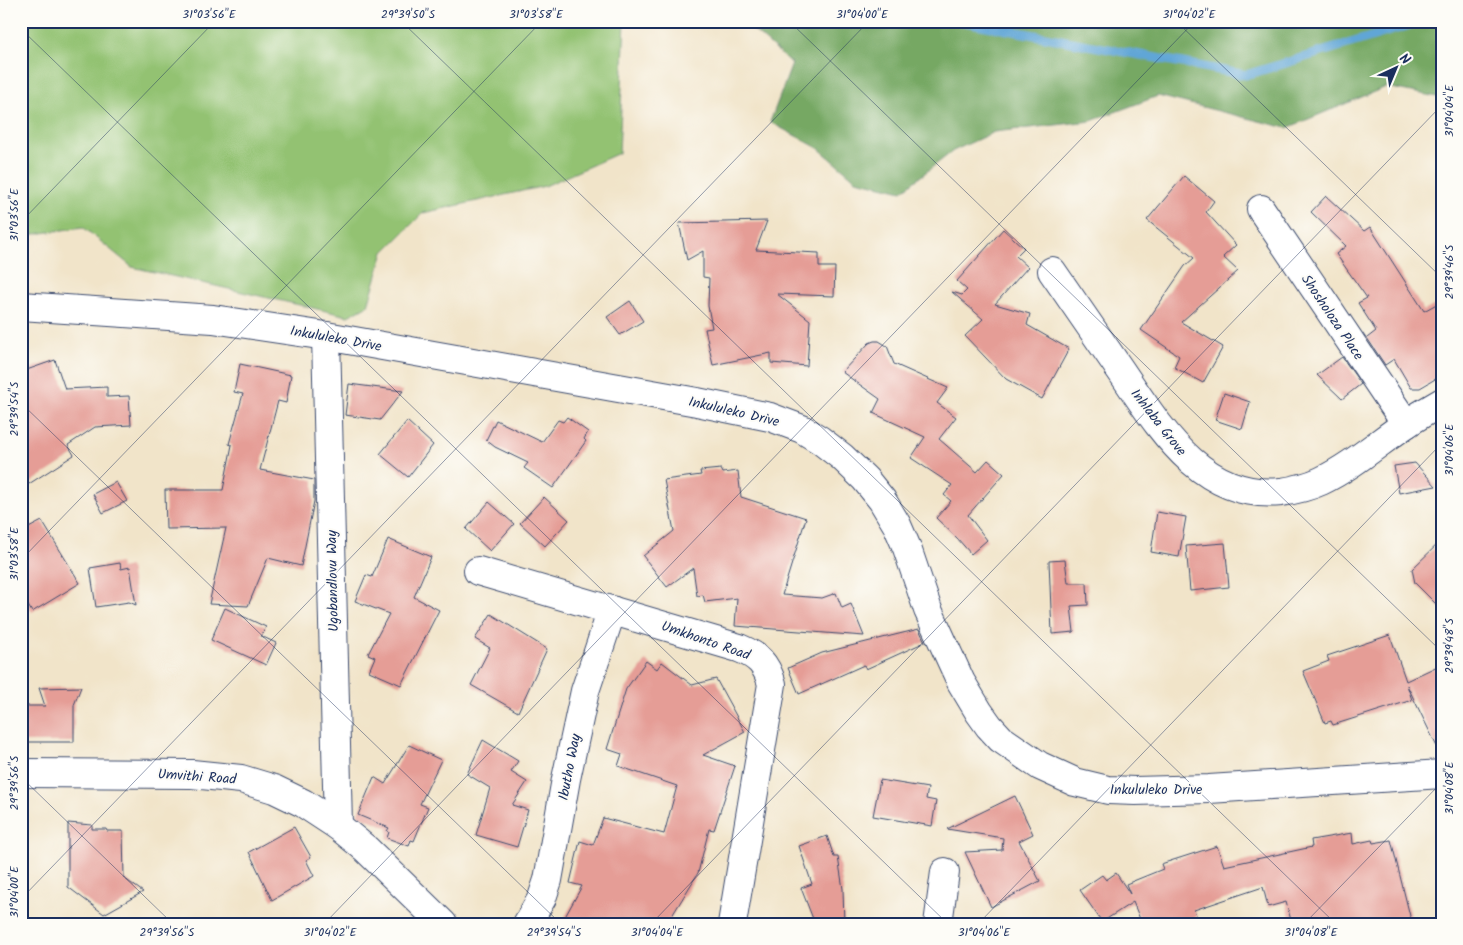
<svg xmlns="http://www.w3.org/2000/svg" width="1463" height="945" viewBox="0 0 1463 945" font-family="Kalam,sans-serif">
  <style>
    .green { fill: #93c272; stroke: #577868 }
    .forest { fill: #76a864; stroke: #486c61 }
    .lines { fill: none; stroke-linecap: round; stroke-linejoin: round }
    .stream { stroke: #61a6d6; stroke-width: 9 }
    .building { fill: #e59d96 }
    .minor-casing { stroke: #3b4a6e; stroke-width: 30 }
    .minor { stroke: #fff; stroke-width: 28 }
    .ticks { fill: none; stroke: #1b2f5e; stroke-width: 1; stroke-opacity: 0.45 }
    .labels { text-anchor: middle; stroke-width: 4; stroke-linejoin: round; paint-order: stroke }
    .street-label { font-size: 14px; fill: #1b2f5e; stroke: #fdfcf7 }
    .neatline { fill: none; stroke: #1b2f5e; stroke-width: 2 }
    .ticks-label { font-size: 12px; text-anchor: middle; fill: #1b2f5e }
  </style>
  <rect width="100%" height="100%" fill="#fdfcf7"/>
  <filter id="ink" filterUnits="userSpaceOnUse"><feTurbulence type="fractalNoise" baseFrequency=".02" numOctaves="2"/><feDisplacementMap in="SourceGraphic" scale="10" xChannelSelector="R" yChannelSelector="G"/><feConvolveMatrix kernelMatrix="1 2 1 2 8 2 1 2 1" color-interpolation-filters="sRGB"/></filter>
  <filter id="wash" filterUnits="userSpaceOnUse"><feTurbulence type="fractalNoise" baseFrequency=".0096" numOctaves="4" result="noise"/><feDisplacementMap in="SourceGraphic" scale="20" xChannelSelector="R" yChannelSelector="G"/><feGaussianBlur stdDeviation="1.12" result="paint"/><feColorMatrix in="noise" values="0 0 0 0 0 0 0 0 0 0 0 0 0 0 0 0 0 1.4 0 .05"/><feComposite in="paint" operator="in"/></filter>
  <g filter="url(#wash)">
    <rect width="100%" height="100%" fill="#f1e4c9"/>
    <polygon class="green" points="21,21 625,21 619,153 545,186 423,213 384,252 368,305 348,316 132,267 83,227 21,236"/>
    <polygon class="forest" points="743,21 1442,21 1442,98 1386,87 1287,128 1158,96 1091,121 994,132 953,151 902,191 856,180 818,148 770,122 792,64"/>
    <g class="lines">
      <polyline class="stream" points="960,21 1246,75 1423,21"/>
    </g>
    <g id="blocks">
      <g class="building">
        <polygon points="1184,176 1214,201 1206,212 1236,245 1223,257 1238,271 1181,322 1223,347 1203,383 1174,367 1179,356 1141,330 1185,266 1194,258 1147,220"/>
        <polygon points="1326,196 1364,231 1370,227 1424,311 1442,301 1442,375 1420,388 1411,388 1394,359 1385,365 1367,338 1376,331 1358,303 1367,298 1336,254 1346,246 1311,212"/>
        <polygon points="767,221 756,250 819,253 819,267 835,267 834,296 777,294 810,320 807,366 771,363 771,353 713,365 705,329 712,328 708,306 709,278 703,277 703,251 687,260 679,223"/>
        <polygon points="1003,229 1024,248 1016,256 1028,267 995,304 1030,314 1027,325 1069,349 1042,399 1006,379 965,336 983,319 952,292 962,295 967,290 957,281"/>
        <polygon points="630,301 643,321 620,335 607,317"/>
        <polygon points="874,341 879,341 887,346 894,364 948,388 937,403 956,417 939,439 977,472 988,460 1004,474 968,515 987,540 971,554 957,538 936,518 951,501 944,495 952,485 911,458 925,437 873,413 880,399 842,372 869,343"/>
        <polygon points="1342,357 1361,384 1342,399 1317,375"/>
        <polygon points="55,360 65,389 107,387 107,397 129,396 131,425 95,427 68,445 74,455 21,489 21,372"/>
        <polygon points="240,364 291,375 286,403 278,401 260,470 314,480 314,501 301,566 268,558 248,606 209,604 226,528 166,529 165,490 223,490 232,445 229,444 243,394 234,392"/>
        <polygon points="349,384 403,391 380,420 345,415"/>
        <polygon points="1224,393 1250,402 1242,429 1215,420"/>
        <polygon points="567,417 588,432 584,439 586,441 553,488 524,468 528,463 495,447 486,440 496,420 542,442 558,420 563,422"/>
        <polygon points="407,421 433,445 408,477 380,454"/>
        <polygon points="1415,463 1436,486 1399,493 1394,466"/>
        <polygon points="721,469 723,473 738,471 741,497 806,518 782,595 822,598 836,593 842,608 851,604 864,636 735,626 737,598 705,602 703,595 697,596 693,568 667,587 643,556 674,531 664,480 701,475 700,471"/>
        <polygon points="116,482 127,501 103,513 93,494"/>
        <polygon points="544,497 569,520 545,546 520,523"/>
        <polygon points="489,502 514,524 490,551 466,529"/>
        <polygon points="1157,512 1186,517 1179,557 1151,552"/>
        <polygon points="42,521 80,583 32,612 21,594 21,532"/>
        <polygon points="388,539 431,557 414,597 439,610 401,685 369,671 375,657 368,654 389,614 355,601 366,575 372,577"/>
        <polygon points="1442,540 1442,610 1415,583 1412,569"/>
        <polygon points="1225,543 1229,587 1190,591 1186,546"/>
        <polygon points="1065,560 1068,583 1087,583 1088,605 1071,606 1074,632 1052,634 1049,561"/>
        <polygon points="120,563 121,569 130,567 136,605 129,602 96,607 90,568"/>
        <polygon points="225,608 266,627 261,636 276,643 266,665 211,640"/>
        <polygon points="491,614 547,649 518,712 471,685 490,648 475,639"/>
        <polygon points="919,629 925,642 866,669 864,665 799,694 788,668 822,653"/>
        <polygon points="1390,635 1406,681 1442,664 1442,757 1407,685 1412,700 1333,725 1331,721 1325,723 1303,671 1329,661 1327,656"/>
        <polygon points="646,661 657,669 662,662 692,685 716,679 745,732 703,755 735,766 714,830 709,829 698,873 667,924 561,924 582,886 570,883 580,841 593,845 603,818 664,834 677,786 618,766 622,754 607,749 626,689"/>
        <polygon points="81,687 74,705 74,742 21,742 21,706 45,706 39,688"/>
        <polygon points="483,740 518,761 511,772 527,782 512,805 528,810 517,847 476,835 490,788 467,774"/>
        <polygon points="409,745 441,760 420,804 428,807 414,841 411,840 409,846 387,838 389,832 387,831 389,828 358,815 374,777 385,784"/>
        <polygon points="880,780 928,788 926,799 936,801 932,826 873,816"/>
        <polygon points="1015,796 1033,834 1019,841 1040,881 991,907 965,852 1002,850 1003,838 947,829"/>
        <polygon points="68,823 92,825 92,829 106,829 107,831 123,831 124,878 143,892 104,914 68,887"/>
        <polygon points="294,827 311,857 306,860 314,876 272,900 249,852"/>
        <polygon points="1352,833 1353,844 1372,840 1373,843 1391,840 1412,924 1292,924 1286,902 1268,907 1263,887 1194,910 1197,917 1180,924 1142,924 1133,902 1102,922 1080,890 1102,875 1106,880 1116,873 1130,894 1126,884 1163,869 1161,864 1217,846 1224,866 1312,847 1311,840"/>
        <polygon points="827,836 834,857 838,857 843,889 844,924 815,924 801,888 812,884 799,846"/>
      </g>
    </g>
  </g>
  <g filter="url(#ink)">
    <use href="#blocks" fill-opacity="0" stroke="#3b4a6e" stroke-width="1"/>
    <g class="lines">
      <g class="minor-casing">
        <g id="minor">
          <polyline points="1261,209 1406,424"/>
          <path d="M1052,271C1075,304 1098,338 1121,371C1160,428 1202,500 1281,492C1295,490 1308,487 1321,481C1352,466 1378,443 1406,424C1418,416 1430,409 1442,402"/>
          <polyline points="21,306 213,319 326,336 697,402 770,417 802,429 820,440 842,457 865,479 882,500 897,525 907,548 928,610 961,682 979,712 989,726 1001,739 1040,766 1075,782 1108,790 1135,791 1209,789 1442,774"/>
          <polyline points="326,336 338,826"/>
          <path d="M478,571L739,648C758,656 766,663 772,684L732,924"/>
          <polyline points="21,773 192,774 241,779 274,789 303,803 338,826 366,849 443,924"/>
          <polyline points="527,924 542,898 548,880 566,779 585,691 612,610"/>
          <polyline points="938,924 945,872"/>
        </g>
      </g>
      <use href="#minor" class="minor"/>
    </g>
  </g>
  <path class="ticks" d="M401,21L1336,924M789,21L1442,652M1176,21L1442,278M21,29L948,924M21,222L215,21M21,403L561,924M21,560L542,21M21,777L173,924M21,899L869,21M324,924L1195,21M651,924L1442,105M978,924L1442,443M1304,924L1442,782"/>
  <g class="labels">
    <g class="street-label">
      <text transform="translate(1333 317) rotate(56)" y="5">Shosholoza Place</text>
      <text transform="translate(336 338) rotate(10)" y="5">Inkululeko Drive</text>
      <text transform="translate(734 411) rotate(13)" y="5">Inkululeko Drive</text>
      <text transform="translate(1159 422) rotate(52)" y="5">Inhlaba Grove</text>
      <text transform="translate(332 581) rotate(-91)" y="5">Ugobandlovu Way</text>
      <text transform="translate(706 640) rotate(19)" y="5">Umkhonto Road</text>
      <text transform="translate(569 767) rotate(-79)" y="5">Ibutho Way</text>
      <text transform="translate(197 776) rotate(4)" y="5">Umvithi Road</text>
      <text x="1156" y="794">Inkululeko Drive</text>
    </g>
  </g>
  <rect width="1463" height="945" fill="none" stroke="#fdfcf7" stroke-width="55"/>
  <g transform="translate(1396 68) rotate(44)" stroke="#fdfcf7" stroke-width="4" paint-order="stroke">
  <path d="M0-4L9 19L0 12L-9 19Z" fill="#1b2f5e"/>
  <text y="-8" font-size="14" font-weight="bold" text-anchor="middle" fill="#1b2f5e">N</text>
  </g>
  <rect x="28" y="28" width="1408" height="890" class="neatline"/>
  <g class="ticks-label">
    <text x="209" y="18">31°03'56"E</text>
    <text x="408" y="18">29°39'50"S</text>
    <text x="536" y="18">31°03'58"E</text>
    <text x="862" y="18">31°04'00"E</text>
    <text x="1189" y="18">31°04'02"E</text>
    <text transform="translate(1449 111) rotate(-90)" y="4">31°04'04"E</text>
    <text transform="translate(14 215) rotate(-90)" y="4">31°03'56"E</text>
    <text transform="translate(1449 272) rotate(-90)" y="4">29°39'46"S</text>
    <text transform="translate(14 409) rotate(-90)" y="4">29°39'54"S</text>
    <text transform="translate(1449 450) rotate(-90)" y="4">31°04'06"E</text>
    <text transform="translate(14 554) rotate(-90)" y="4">31°03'58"E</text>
    <text transform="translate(1449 646) rotate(-90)" y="4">29°39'48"S</text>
    <text transform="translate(14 783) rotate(-90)" y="4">29°39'56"S</text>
    <text transform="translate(1449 788) rotate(-90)" y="4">31°04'08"E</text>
    <text transform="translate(14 892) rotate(-90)" y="4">31°04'00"E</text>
    <text x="167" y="936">29°39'56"S</text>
    <text x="330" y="936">31°04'02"E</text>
    <text x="554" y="936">29°39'54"S</text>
    <text x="657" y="936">31°04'04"E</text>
    <text x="984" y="936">31°04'06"E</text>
    <text x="1311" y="936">31°04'08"E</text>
  </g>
</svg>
